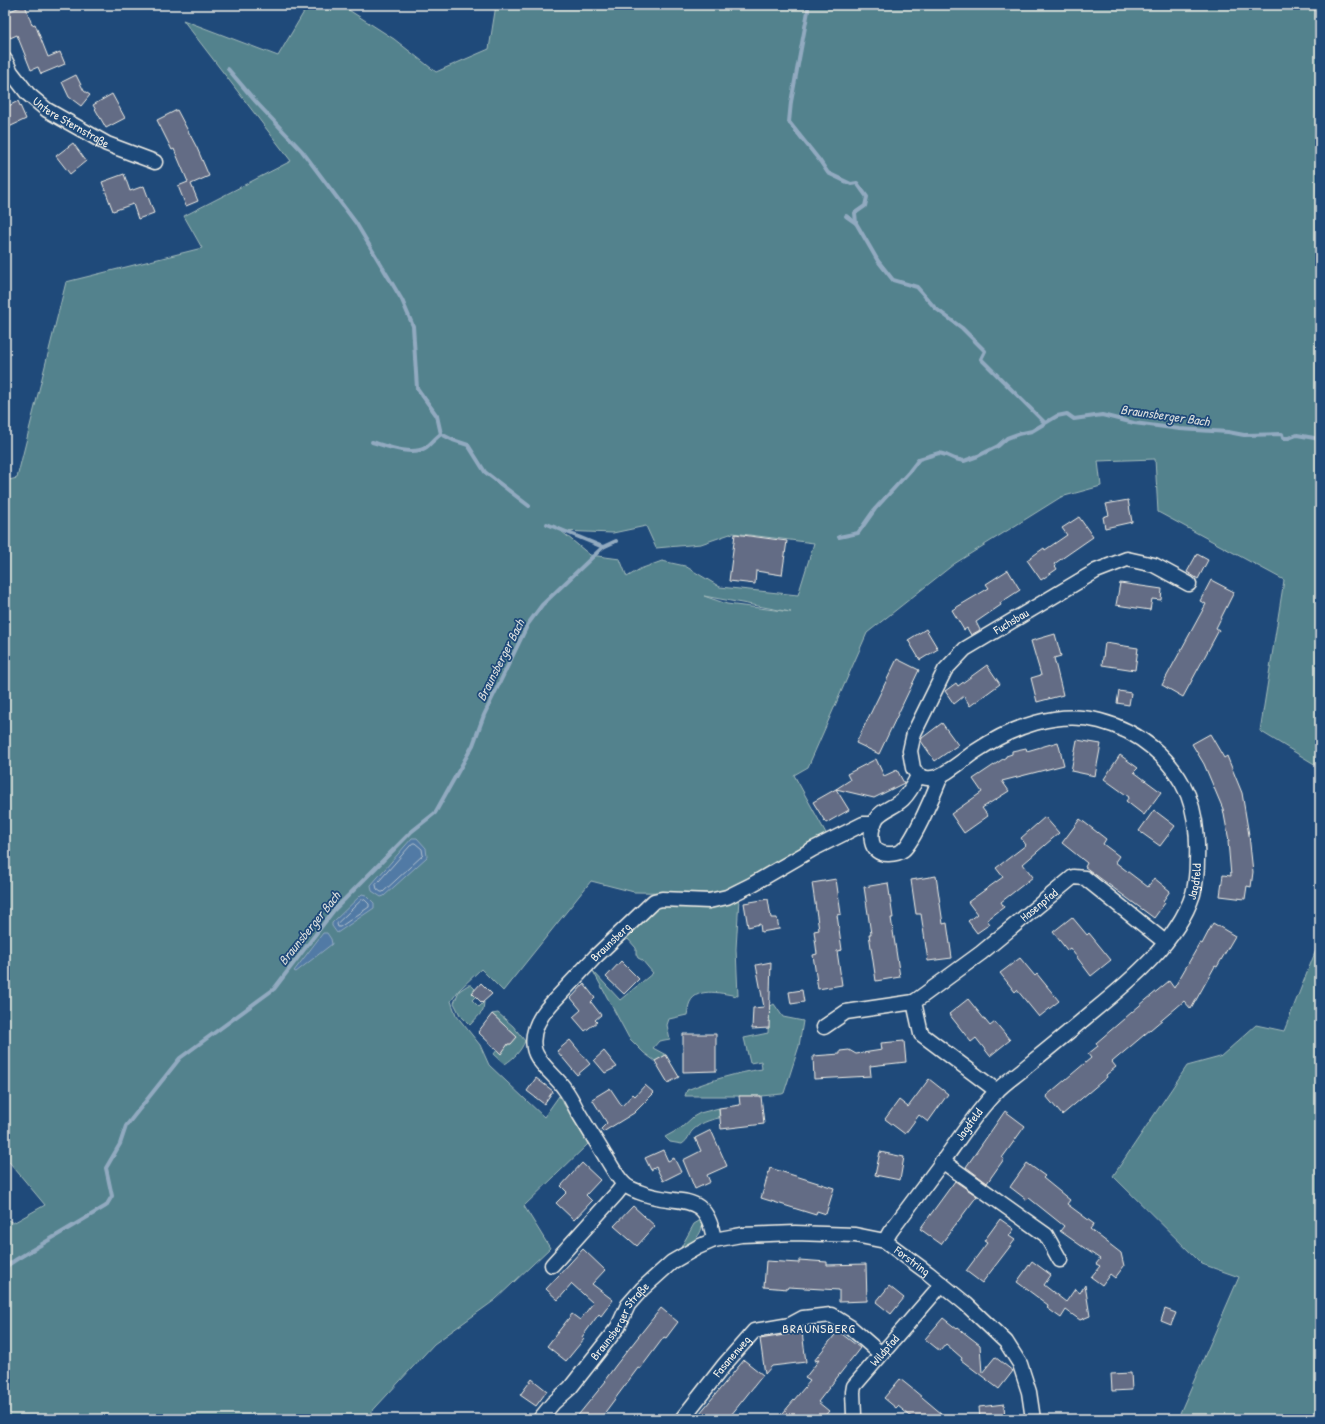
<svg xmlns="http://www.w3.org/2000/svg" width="1325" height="1424" viewBox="0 0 1325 1424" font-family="'Patrick Hand',sans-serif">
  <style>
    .green { fill: #52828d; stroke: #a3baba; fill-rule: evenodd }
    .water { fill: #517aa5; stroke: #92aac0 }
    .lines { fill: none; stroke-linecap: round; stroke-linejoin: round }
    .shore { stroke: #b3c1cd; stroke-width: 1 }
    .stream { stroke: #92aac0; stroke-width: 4 }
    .building { fill: #636c85; stroke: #f4f1e8 }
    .minor-casing { stroke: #f4f1e8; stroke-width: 17 }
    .minor { stroke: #1f4a7a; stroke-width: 14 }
    .labels { text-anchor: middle; stroke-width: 3.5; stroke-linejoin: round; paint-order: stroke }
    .street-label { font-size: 12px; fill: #f4f1e8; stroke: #1f4a7a }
    .water-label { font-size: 13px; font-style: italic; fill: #dcdfde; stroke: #1f4a7a }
    .neighbourhood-label { font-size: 13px; letter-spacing: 1px; fill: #f4f1e8; stroke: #1f4a7a }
  </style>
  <rect width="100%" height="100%" fill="#1f4a7a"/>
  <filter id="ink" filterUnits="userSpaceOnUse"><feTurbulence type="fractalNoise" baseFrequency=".025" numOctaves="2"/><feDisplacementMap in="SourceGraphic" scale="8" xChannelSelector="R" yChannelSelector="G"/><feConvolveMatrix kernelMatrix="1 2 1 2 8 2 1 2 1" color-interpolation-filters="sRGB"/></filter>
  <g filter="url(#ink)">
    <g class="green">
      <path d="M308,5H341L394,39L436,72L489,49L496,5H1320V913L1316,765L1260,731L1284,580L1158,512L1155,459L1098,461L1101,486L1061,497L954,564L867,633L808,767L794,775L827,835L735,886L717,893L634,892L591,881L503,991L481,969L459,990L451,1001L456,1015L480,1045L489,1065L544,1117L559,1096L588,1144L524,1206L550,1248L495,1300L434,1344L365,1419H5V1218L13,1223L45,1205L5,1157V481L17,478L66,282L202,248L184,216L291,161L183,20L278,56ZM646,526L656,548L701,544L733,533L814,543L798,595L720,587L685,566L662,561L640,569L627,577L620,559L590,555L561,531L613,533ZM704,596L790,612H791L727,604Z"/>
      <path d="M739,898L736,949L738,996C724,994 698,986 690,1002C688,1006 688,1011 687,1015L669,1019L667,1025L670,1039L659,1041L653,1048L666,1055L655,1061L644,1053L629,1038L593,971L620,1000L653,973L642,960L638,958L636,954V948L628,939L621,943L643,916L655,906Z"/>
      <polygon points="1320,940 1320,1419 1185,1419 1180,1413 1239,1277 1202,1264 1113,1176 1187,1066 1220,1057 1256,1025 1284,1031"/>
      <polygon points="468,985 471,985 475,989 472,993 476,996 472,1000 479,1007 484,1002 483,1011 470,1025 460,1015 454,1003 459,991"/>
      <path d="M774,1004L783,1017L803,1021L799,1046L784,1093L782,1094L761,1096H685L687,1090C711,1080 736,1073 762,1069L761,1061L750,1063L744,1038L768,1033L769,1007Z"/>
      <path d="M498,1013L513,1026L525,1041C521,1051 514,1058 505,1064L494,1054L497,1050L501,1053L508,1044H511L515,1039V1035L492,1014Z"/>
      <path d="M719,1108V1118C709,1120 700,1123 692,1131C688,1136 689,1139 682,1144L670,1142L665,1137L681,1128L693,1117L700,1113Z"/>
      <path d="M699,1221H701C706,1235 688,1245 679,1251L694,1224Z"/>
    </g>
    <g class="water">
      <polygon points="412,838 417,838 426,848 427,857 384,896 381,897 372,891 371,885"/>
      <polygon points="362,894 366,895 374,903 374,908 337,933 332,926 332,923"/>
      <polygon points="323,933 327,933 331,939 332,944 296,972 294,971"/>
    </g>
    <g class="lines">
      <g class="shore">
        <polygon points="413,843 415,843 422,849 423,855 383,892 381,892 377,889 376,885"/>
        <polygon points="363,899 365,900 369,904 369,907 340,927 338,927 337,924"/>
      </g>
      <g class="stream">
        <polyline points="808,5 808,11 791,102 789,122 820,161 828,173 851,184 857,183 867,197 865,206 855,213 856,223 878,261 893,280 917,287 935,308 962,328 985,351 981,359 1044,422"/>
        <polyline points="228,69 256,102 302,151 356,223 402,300 413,326 417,388 437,416 441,434 453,440 468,445 485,472 529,506"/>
        <polyline points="846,216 856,223"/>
        <path d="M372,442C386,446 411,456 425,448C430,445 435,438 441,434"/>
        <polyline points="547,524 603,547"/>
        <polyline points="839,537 858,533 875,509 909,472 919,459 939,453 946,455 955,459 964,461 978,456 998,446 1007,438 1018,434 1032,431 1057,416 1067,414 1074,419 1102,415 1134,423 1180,429 1228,432 1244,435 1282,434 1283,438 1289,438 1297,435 1320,439"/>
        <polyline points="5,1267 17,1259 106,1206 112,1196 106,1168 120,1144 126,1126 180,1058 274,989 334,910 411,832 435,813 473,745 484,715 528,624 542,605 603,547 616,541"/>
      </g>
    </g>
    <g class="building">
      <polygon points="25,5 32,25 35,24 48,57 60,52 65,64 41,74 38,67 31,70 17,35 10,38 5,25 5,13"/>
      <polygon points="76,75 84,91 90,95 81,106 69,97 62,82"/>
      <polygon points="112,94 125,118 106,128 93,105"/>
      <polygon points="18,101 26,119 9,127 5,119 5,108"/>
      <polygon points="177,110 197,148 209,176 191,184 198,201 186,206 178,186 188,182 174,149 172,150 157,120"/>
      <polygon points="73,143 86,161 70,174 56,156"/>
      <polygon points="124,174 130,191 144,186 154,213 138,219 133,204 113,211 102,182"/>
      <polygon points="1128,500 1132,522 1105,528 1103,517 1109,515 1106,504"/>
      <polygon points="1079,517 1093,537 1054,564 1057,569 1041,580 1027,560 1044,548 1045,550 1067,535 1062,528"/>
      <polygon points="735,534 787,541 782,575 756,571 755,584 729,581"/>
      <polygon points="1197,554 1208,560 1198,579 1187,572"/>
      <polygon points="1008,570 1020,590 1000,603 1001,605 976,622 980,630 971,635 967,628 964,630 952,610 989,588 986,584"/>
      <polygon points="1211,580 1234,592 1216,628 1219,630 1183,697 1162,685 1206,604 1200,601"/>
      <polygon points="1120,583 1162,589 1161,600 1152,599 1150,610 1116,605"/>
      <polygon points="926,629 938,649 920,660 908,640"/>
      <polygon points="1055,634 1061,656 1054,658 1063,695 1037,702 1031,678 1041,675 1031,641"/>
      <polygon points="1105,643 1138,648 1135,670 1102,665"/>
      <polygon points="897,659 919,670 879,754 856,743"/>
      <polygon points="987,665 1000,684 970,706 964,696 954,704 945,691 956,683 958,686"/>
      <polygon points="1119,691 1131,693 1129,705 1117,703"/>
      <polygon points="942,723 958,745 935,761 921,741 922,738"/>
      <polygon points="1210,734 1224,758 1227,756 1242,793 1249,835 1253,872 1251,887 1247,886 1245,899 1220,896 1223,875 1231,876 1228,841 1229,841 1223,809 1204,764 1192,744"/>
      <polygon points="1077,740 1101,744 1095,776 1071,771"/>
      <polygon points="1058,742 1064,765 1002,781 1009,791 982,808 988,816 964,833 951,814 982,792 973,779 1006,757 1006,756 1012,754 1012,751 1026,748 1027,751"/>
      <polygon points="1120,755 1138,768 1134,772 1161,792 1144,815 1126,801 1129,797 1104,779"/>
      <polygon points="876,759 884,776 897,770 904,783 874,798 836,789 850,780 847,774"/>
      <polygon points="836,789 849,810 826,823 813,802"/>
      <polygon points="1154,810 1175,826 1160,846 1139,831"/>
      <polygon points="1045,817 1059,833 1023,864 1033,877 1001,902 1004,907 987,920 990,924 977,933 968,921 977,914 968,902 1003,877 996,868 1026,845 1021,838"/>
      <polygon points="1080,819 1106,839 1103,844 1119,856 1115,862 1148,887 1154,878 1170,891 1163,901 1165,903 1154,918 1085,867 1087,863 1062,843"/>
      <polygon points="936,876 943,924 947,923 952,958 928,961 921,914 916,914 911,880"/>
      <polygon points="836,879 841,914 837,915 842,950 837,951 842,985 818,989 813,955 817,954 814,931 819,930 812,883"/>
      <polygon points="888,883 893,918 891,918 900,977 876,981 869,934 871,934 864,887"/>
      <polygon points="768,899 771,918 777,918 779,929 761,932 760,924 748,927 744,903"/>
      <polygon points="1072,917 1087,935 1089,933 1111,960 1091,976 1070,948 1067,950 1053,932"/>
      <polygon points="1213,923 1235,936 1217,967 1215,966 1191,1009 1184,1001 1176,1008 1112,1062 1116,1067 1106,1075 1107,1077 1062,1115 1046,1096 1091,1058 1088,1054 1098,1046 1096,1043 1146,1000 1169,981 1174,988 1200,943 1202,944"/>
      <polygon points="1020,958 1035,976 1037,974 1059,1001 1039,1017 1017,990 1015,992 1000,973"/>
      <polygon points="621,961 639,979 624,994 606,977"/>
      <polygon points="771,962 769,1028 752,1029 753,1008 764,1007 756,965"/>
      <polygon points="481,983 492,994 482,1003 472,993"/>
      <polygon points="584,984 595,998 591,1002 601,1015 595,1020 597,1022 585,1031 573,1017 581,1010 571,998"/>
      <polygon points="802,990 804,1002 791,1004 789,992"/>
      <polygon points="968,999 990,1026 995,1022 1010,1040 990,1056 976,1038 971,1042 949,1014"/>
      <polygon points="492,1014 517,1037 511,1044 508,1044 501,1054 478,1032"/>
      <polygon points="683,1034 716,1034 716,1071 683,1072"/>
      <polygon points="570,1040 590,1064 577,1075 557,1051"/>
      <polygon points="904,1041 906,1062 870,1066 871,1076 814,1079 813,1056 840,1054 840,1051 849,1050 856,1054 882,1050 881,1043"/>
      <polygon points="604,1051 617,1067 605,1073 594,1060"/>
      <polygon points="666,1055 679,1077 668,1083 655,1061"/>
      <polygon points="536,1078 553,1091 544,1104 527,1091"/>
      <polygon points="929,1079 948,1094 928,1122 919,1115 905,1134 885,1119 899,1100 908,1107"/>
      <polygon points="645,1085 654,1093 634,1113 603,1132 601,1129 607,1123 592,1099 610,1088 622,1106 633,1094 635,1096"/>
      <polygon points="739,1096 761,1096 764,1124 721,1129 719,1108 740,1105"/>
      <polygon points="1005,1111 1025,1126 1002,1158 1004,1159 987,1183 966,1167"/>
      <polygon points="711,1130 727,1166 707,1175 710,1182 695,1189 683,1160 701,1151 695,1138"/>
      <polygon points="663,1150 668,1161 674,1158 681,1172 663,1181 656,1167 651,1170 645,1158"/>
      <polygon points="880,1152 904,1157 900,1180 875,1175"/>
      <polygon points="582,1163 600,1180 586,1195 592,1201 574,1220 556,1203 567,1192 561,1186"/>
      <polygon points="1027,1163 1045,1176 1043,1178 1070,1200 1067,1204 1094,1224 1090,1229 1121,1253 1124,1266 1115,1278 1110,1274 1102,1285 1091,1277 1100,1266 1096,1264 1100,1259 1060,1231 1064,1226 1029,1198 1027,1200 1010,1187"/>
      <polygon points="770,1168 834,1188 826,1214 817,1211 816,1215 761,1198"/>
      <polygon points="955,1181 977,1196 941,1244 920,1229"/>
      <polygon points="633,1206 655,1226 637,1246 614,1226"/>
      <polygon points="1000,1219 1014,1229 1009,1236 1015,1240 982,1283 966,1271 987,1243 984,1241"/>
      <polygon points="583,1249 605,1270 592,1284 613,1300 601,1316 599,1314 582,1337 584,1339 566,1361 547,1346 572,1314 580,1320 593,1303 572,1284 558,1300 546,1289"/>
      <polygon points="799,1260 827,1262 827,1265 866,1264 867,1301 839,1302 839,1290 788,1287 787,1289 764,1287 766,1261 799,1263"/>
      <polygon points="1032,1261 1051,1275 1044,1285 1066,1302 1075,1289 1080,1293 1085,1285 1090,1316 1080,1320 1066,1310 1061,1318 1047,1308 1048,1305 1017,1282"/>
      <polygon points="889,1286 904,1298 891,1314 876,1302"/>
      <polygon points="661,1308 678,1322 666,1338 664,1337 640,1369 638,1368 600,1419 575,1419 606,1381 605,1380 616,1365"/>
      <polygon points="1165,1309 1176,1313 1171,1325 1161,1321"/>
      <polygon points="943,1318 957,1329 958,1328 980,1345 982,1373 995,1357 1013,1371 999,1389 961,1360 962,1358 946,1344 940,1351 925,1339"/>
      <polygon points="838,1331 860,1348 818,1402 829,1411 822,1419 778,1419 810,1381 805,1378 819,1360 814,1361"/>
      <polygon points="802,1332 806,1362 772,1366 765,1374 760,1339"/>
      <polygon points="744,1360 763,1375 731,1415 727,1419 695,1419"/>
      <polygon points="1131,1373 1132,1390 1112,1391 1111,1374"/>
      <polygon points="532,1379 547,1391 536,1406 520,1395"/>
      <polygon points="900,1379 910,1387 948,1419 914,1419 898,1406 896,1408 884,1398"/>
      <polygon points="1004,1404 1005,1419 980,1419 979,1407"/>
    </g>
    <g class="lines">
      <g class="minor-casing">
        <g id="minor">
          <path id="s1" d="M5,60L11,72L28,94L47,110L107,144L155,162"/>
          <path id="s2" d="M918,776L913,768L910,751L914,733L945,670L965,649L1096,571L1127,559L1154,565L1189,584"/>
          <path d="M918,776C914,784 909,793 903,799C895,807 881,810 876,819C869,832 868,855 889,854C894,854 899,853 903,850C914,841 935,791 941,776"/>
          <polyline points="824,1027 846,1012 914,1002"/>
          <path id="s3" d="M997,1091L921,1034L914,1002L981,953L1073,877L1085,878L1165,942"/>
          <polyline points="942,1161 1046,1235 1060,1260"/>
          <path id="s4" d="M714,1240C706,1187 677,1208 639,1192C634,1190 628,1188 624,1184C616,1176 611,1165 605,1156C596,1141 587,1127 578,1112C574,1104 570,1096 564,1088C556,1076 536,1062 534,1048C531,1032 540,1016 551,1004L595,957L654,901L662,899L709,901L727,897L751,885L813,849L863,824H874"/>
          <path id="s5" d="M885,1241L890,1232C908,1208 925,1185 943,1161C960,1138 976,1112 996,1092C1005,1082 1017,1075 1027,1066C1048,1049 1070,1031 1091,1013C1129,982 1177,943 1193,894C1196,883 1197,871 1197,860C1198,837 1196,816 1188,795C1172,758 1139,731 1100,721C1057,710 1012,727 976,751C965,758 943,778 931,778C927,779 923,777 918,776"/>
          <polyline points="552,1265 617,1193 624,1184"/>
          <path id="s6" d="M854,1415L853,1392L854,1386L942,1284"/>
          <path id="s7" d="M540,1419L553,1403L570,1388L618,1327L628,1305L642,1289L672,1262L698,1247L714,1240L741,1235L795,1233L855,1235L885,1241L928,1273L966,1304L1006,1342L1020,1364L1029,1392L1033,1419"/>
          <path id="s8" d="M682,1419L725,1364L754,1331L790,1325L803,1318L831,1315L850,1327L881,1354"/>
        </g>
      </g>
      <use href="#minor" class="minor"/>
    </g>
  </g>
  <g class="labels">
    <g class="street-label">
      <text dy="4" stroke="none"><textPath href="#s1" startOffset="93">Untere Sternstraße</textPath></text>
      <text dy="4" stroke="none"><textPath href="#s2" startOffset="198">Fuchsbau</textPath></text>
      <text dy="4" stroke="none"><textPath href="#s5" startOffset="481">Jagdfeld</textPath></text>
      <text dy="4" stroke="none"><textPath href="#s3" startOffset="286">Hasenpfad</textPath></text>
      <text dy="4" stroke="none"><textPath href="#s4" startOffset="415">Braunsberg</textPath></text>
      <text dy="4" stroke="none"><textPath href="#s5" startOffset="144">Jagdfeld</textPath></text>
      <text dy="4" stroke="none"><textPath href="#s7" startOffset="460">Forstring</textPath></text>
      <text dy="4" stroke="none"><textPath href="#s7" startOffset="127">Braunsberger Straße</textPath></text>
      <text dy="4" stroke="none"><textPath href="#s6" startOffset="76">Wildpfad</textPath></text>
      <text dy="4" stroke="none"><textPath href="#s8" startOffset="80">Fasanenweg</textPath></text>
    </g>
    <g class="water-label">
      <text transform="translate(1165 415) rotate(8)" y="5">Braunsberger Bach</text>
      <text transform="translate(500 660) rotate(-63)" y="5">Braunsberger Bach</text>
      <text transform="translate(309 928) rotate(-51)" y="5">Braunsberger Bach</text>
    </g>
    <g class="neighbourhood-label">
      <text x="819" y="1333">BRAUNSBERG</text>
    </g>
  </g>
  <rect width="1325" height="1424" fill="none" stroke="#1f4a7a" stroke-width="20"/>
  <rect x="10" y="10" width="1305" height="1404" fill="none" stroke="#f4f1e8" stroke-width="1.5" filter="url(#ink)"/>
</svg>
